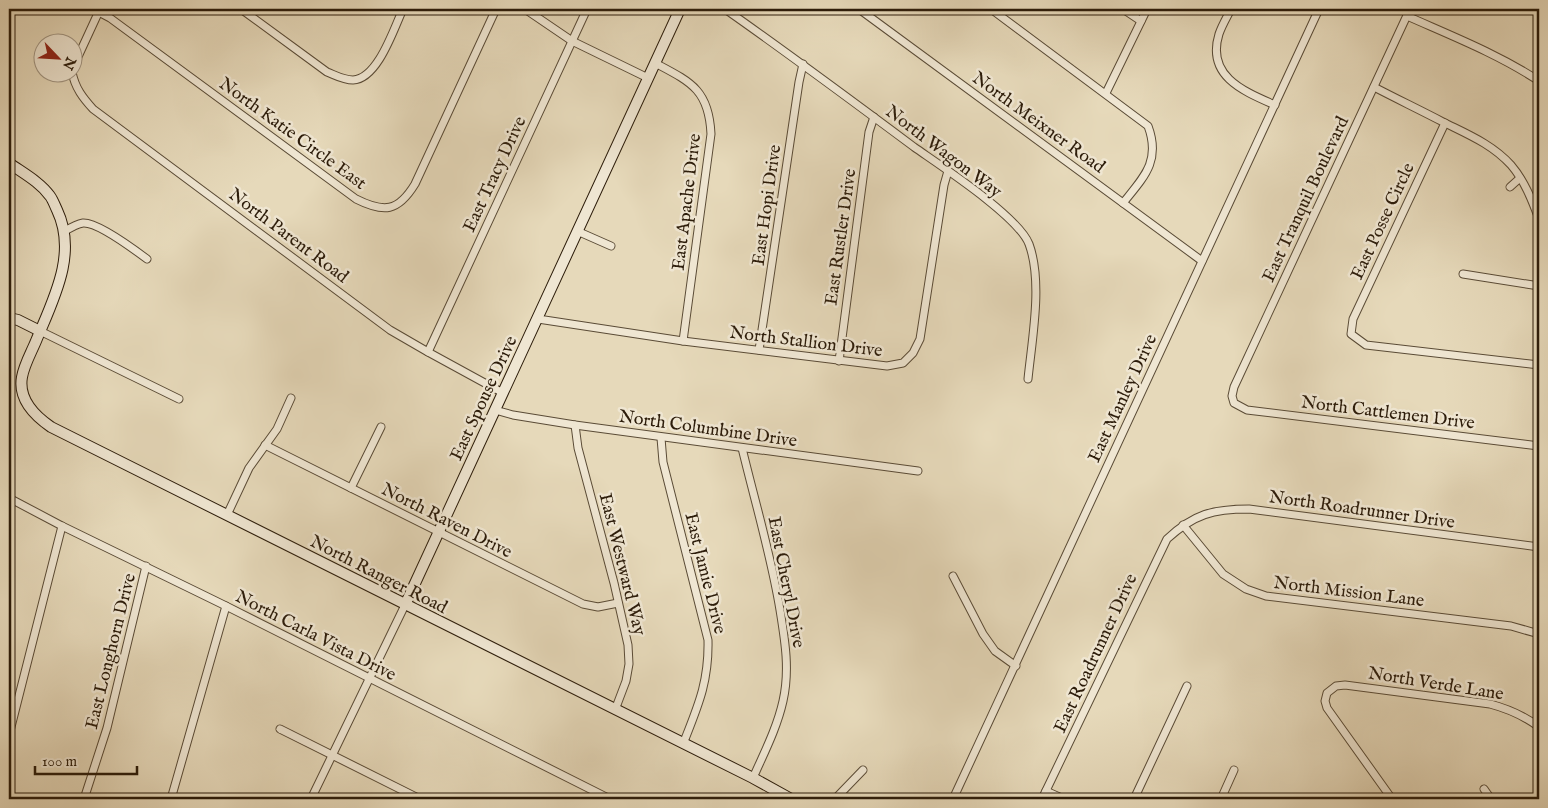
<svg xmlns="http://www.w3.org/2000/svg" width="1548" height="808" viewBox="0 0 1548 808" font-family="'IM FELL English',serif">
  <style>
    .lines { fill: none; stroke-linecap: round; stroke-linejoin: round }
    .street-casing { stroke: #5a4b36; stroke-width: 9 }
    .secondary-casing { stroke: #2c1c0a; stroke-width: 12 }
    .street { stroke: #efe6d2; stroke-width: 7 }
    .secondary { stroke: #efe6d2; stroke-width: 10 }
    .labels { text-anchor: middle; stroke-width: 5; stroke-linejoin: round; paint-order: stroke }
    .street-label { font-size: 18px; fill: #2c1c0a; stroke: #efe6d2 }
  </style>
  <rect width="100%" height="100%" fill="#e6d9ba"/>
  <filter id="stains"><feTurbulence type="fractalNoise" baseFrequency=".004" numOctaves="4"/><feColorMatrix values="0 0 0 0 .2 0 0 0 0 .09 0 0 0 0 .02 0 0 0 .5 -.17"/></filter>
  <radialGradient id="worn" r=".72"><stop offset=".6" stop-color="#630" stop-opacity="0"/><stop offset="1" stop-color="#630" stop-opacity=".3"/></radialGradient>
  <g class="lines">
    <g class="street-casing">
      <g id="street">
        <path d="M93,9L110,18L356,199C384,213 398,212 415,184L496,9"/>
        <path d="M241,9L327,72C335,75 343,80 353,80C378,79 394,28 403,9"/>
        <polyline points="525,9 572,41 648,78"/>
        <path d="M725,9C789,54 851,100 914,147C941,166 1018,216 1029,244C1043,282 1032,339 1028,379"/>
        <polyline points="859,9 1202,261"/>
        <path d="M991,9L1148,126C1161,161 1144,177 1123,203"/>
        <polyline points="1123,9 1141,21"/>
        <path d="M1231,9C1227,17 1222,25 1219,34C1206,76 1243,91 1275,105"/>
        <polyline points="1410,9 1234,387 1232,396 1234,403 1247,410 1539,446"/>
        <path d="M1407,16C1452,36 1498,54 1539,81"/>
        <path d="M655,63C691,82 709,90 711,134L683,341"/>
        <polyline points="72,71 76,61 100,9"/>
        <path d="M72,72C75,88 83,98 93,109L390,330L428,352L503,393"/>
        <path d="M1374,87C1397,99 1420,110 1443,122C1467,134 1492,144 1511,165C1524,180 1532,200 1539,219"/>
        <polyline points="1106,93 1147,9"/>
        <polyline points="1445,123 1353,319 1351,334 1366,345 1539,365"/>
        <polyline points="1510,187 1520,178"/>
        <path d="M65,231C70,228 77,224 83,223C97,222 135,250 147,259"/>
        <polyline points="577,231 611,246"/>
        <polyline points="1463,274 1539,286"/>
        <polyline points="538,319 683,341 887,366 903,363 913,353 920,339 944,185 948,171"/>
        <polyline points="40,331 179,399"/>
        <polyline points="759,350 799,82 803,64"/>
        <polyline points="428,352 587,9"/>
        <polyline points="839,361 869,132 874,117"/>
        <polyline points="495,410 513,415 575,425 918,471"/>
        <polyline points="575,425 578,448 614,583 628,645 629,664 626,681 615,710"/>
        <path d="M661,438L663,462L708,640C709,682 698,706 683,744"/>
        <polyline points="265,445 583,604 598,607 618,603"/>
        <path d="M742,448C755,502 771,555 780,610C785,641 790,670 783,701C777,728 764,753 753,778"/>
        <polyline points="351,488 381,427"/>
        <polyline points="9,498 62,526 226,606 610,799"/>
        <polyline points="227,515 249,468 277,429 291,398"/>
        <polyline points="1183,525 1223,574 1246,589 1266,596 1511,626 1539,634"/>
        <polyline points="953,576 983,634 995,651 1016,666"/>
        <polyline points="280,729 420,799"/>
        <polyline points="9,735 62,526"/>
        <polyline points="1484,789 1491,799"/>
        <polyline points="1046,791 1064,799"/>
        <polyline points="84,799 107,728 146,566"/>
        <polyline points="171,799 226,606"/>
        <polyline points="311,799 405,605"/>
        <polyline points="835,799 863,770"/>
        <polyline points="953,799 1319,9"/>
        <path d="M1042,799L1167,539C1194,514 1213,509 1249,509L1539,547"/>
        <polyline points="1134,799 1187,686"/>
        <polyline points="1221,799 1234,770"/>
        <path d="M1392,799L1327,708L1325,701L1327,693L1336,686L1345,685L1490,704C1509,709 1523,715 1539,727"/>
      </g>
    </g>
    <g class="secondary-casing">
      <g id="secondary">
        <path d="M9,163C23,173 40,182 50,196C53,200 55,206 57,210C78,254 53,300 36,341C31,353 24,365 22,377C18,399 35,416 51,427L753,778L791,799"/>
        <polyline points="9,318 18,320 40,331"/>
        <polyline points="405,605 680,9"/>
      </g>
    </g>
    <use href="#street" class="street"/>
    <use href="#secondary" class="secondary"/>
  </g>
  <g class="labels">
    <g class="street-label">
      <text transform="translate(1039 122) rotate(36)" y="6">North Meixner Road</text>
      <text transform="translate(293 133) rotate(36)" y="6">North Katie Circle East</text>
      <text transform="translate(944 151) rotate(37)" y="6">North Wagon Way</text>
      <text transform="translate(494 174) rotate(-65)" y="6">East Tracy Drive</text>
      <text transform="translate(1305 199) rotate(-65)" y="6">East Tranquil Boulevard</text>
      <text transform="translate(686 202) rotate(-83)" y="6">East Apache Drive</text>
      <text transform="translate(766 205) rotate(-82)" y="6">East Hopi Drive</text>
      <text transform="translate(1382 221) rotate(-65)" y="6">East Posse Circle</text>
      <text transform="translate(289 235) rotate(37)" y="6">North Parent Road</text>
      <text transform="translate(840 237) rotate(-82)" y="6">East Rustler Drive</text>
      <text transform="translate(806 341) rotate(7)" y="6">North Stallion Drive</text>
      <text transform="translate(483 398) rotate(-65)" y="6">East Spouse Drive</text>
      <text transform="translate(1122 398) rotate(-65)" y="6">East Manley Drive</text>
      <text transform="translate(1388 412) rotate(7)" y="6">North Cattlemen Drive</text>
      <text transform="translate(708 428) rotate(8)" y="6">North Columbine Drive</text>
      <text transform="translate(1362 509) rotate(8)" y="6">North Roadrunner Drive</text>
      <text transform="translate(447 520) rotate(27)" y="6">North Raven Drive</text>
      <text transform="translate(623 564) rotate(76)" y="6">East Westward Way</text>
      <text transform="translate(706 573) rotate(76)" y="6">East Jamie Drive</text>
      <text transform="translate(379 574) rotate(27)" y="6">North Ranger Road</text>
      <text transform="translate(787 582) rotate(79)" y="6">East Cheryl Drive</text>
      <text transform="translate(1349 591) rotate(7)" y="6">North Mission Lane</text>
      <text transform="translate(316 635) rotate(27)" y="6">North Carla Vista Drive</text>
      <text transform="translate(110 651) rotate(-76)" y="6">East Longhorn Drive</text>
      <text transform="translate(1095 653) rotate(-65)" y="6">East Roadrunner Drive</text>
      <text transform="translate(1436 683) rotate(9)" y="6">North Verde Lane</text>
    </g>
  </g>
  <rect width="1548" height="808" fill="none" stroke="#e6d9ba" stroke-width="30"/>
  <rect x="10" y="10" width="1528" height="788" fill="none" stroke="#2c1c0a" stroke-width="2.5"/>
  <rect x="15" y="15" width="1518" height="778" fill="none" stroke="#2c1c0a"/>
  <g transform="translate(58 58) rotate(115)"><circle r="24" fill="#efe6d2" stroke="#a19582"/>
  <path d="M0-4L9 19L0 12L-9 19Z" fill="#8f2418"/>
  <text y="-8" font-size="14" font-weight="bold" text-anchor="middle" fill="#2c1c0a">N</text>
  </g>
  <path d="M35 766v8h102v-8" fill="none" stroke="#2c1c0a" stroke-width="2.5"/>
  <text x="42" y="766" font-size="15" fill="#2c1c0a" stroke="#efe6d2" stroke-width="4" paint-order="stroke">100 m</text>
  <rect width="100%" height="100%" filter="url(#stains)"/>
  <rect width="100%" height="100%" fill="url(#worn)"/>
</svg>
